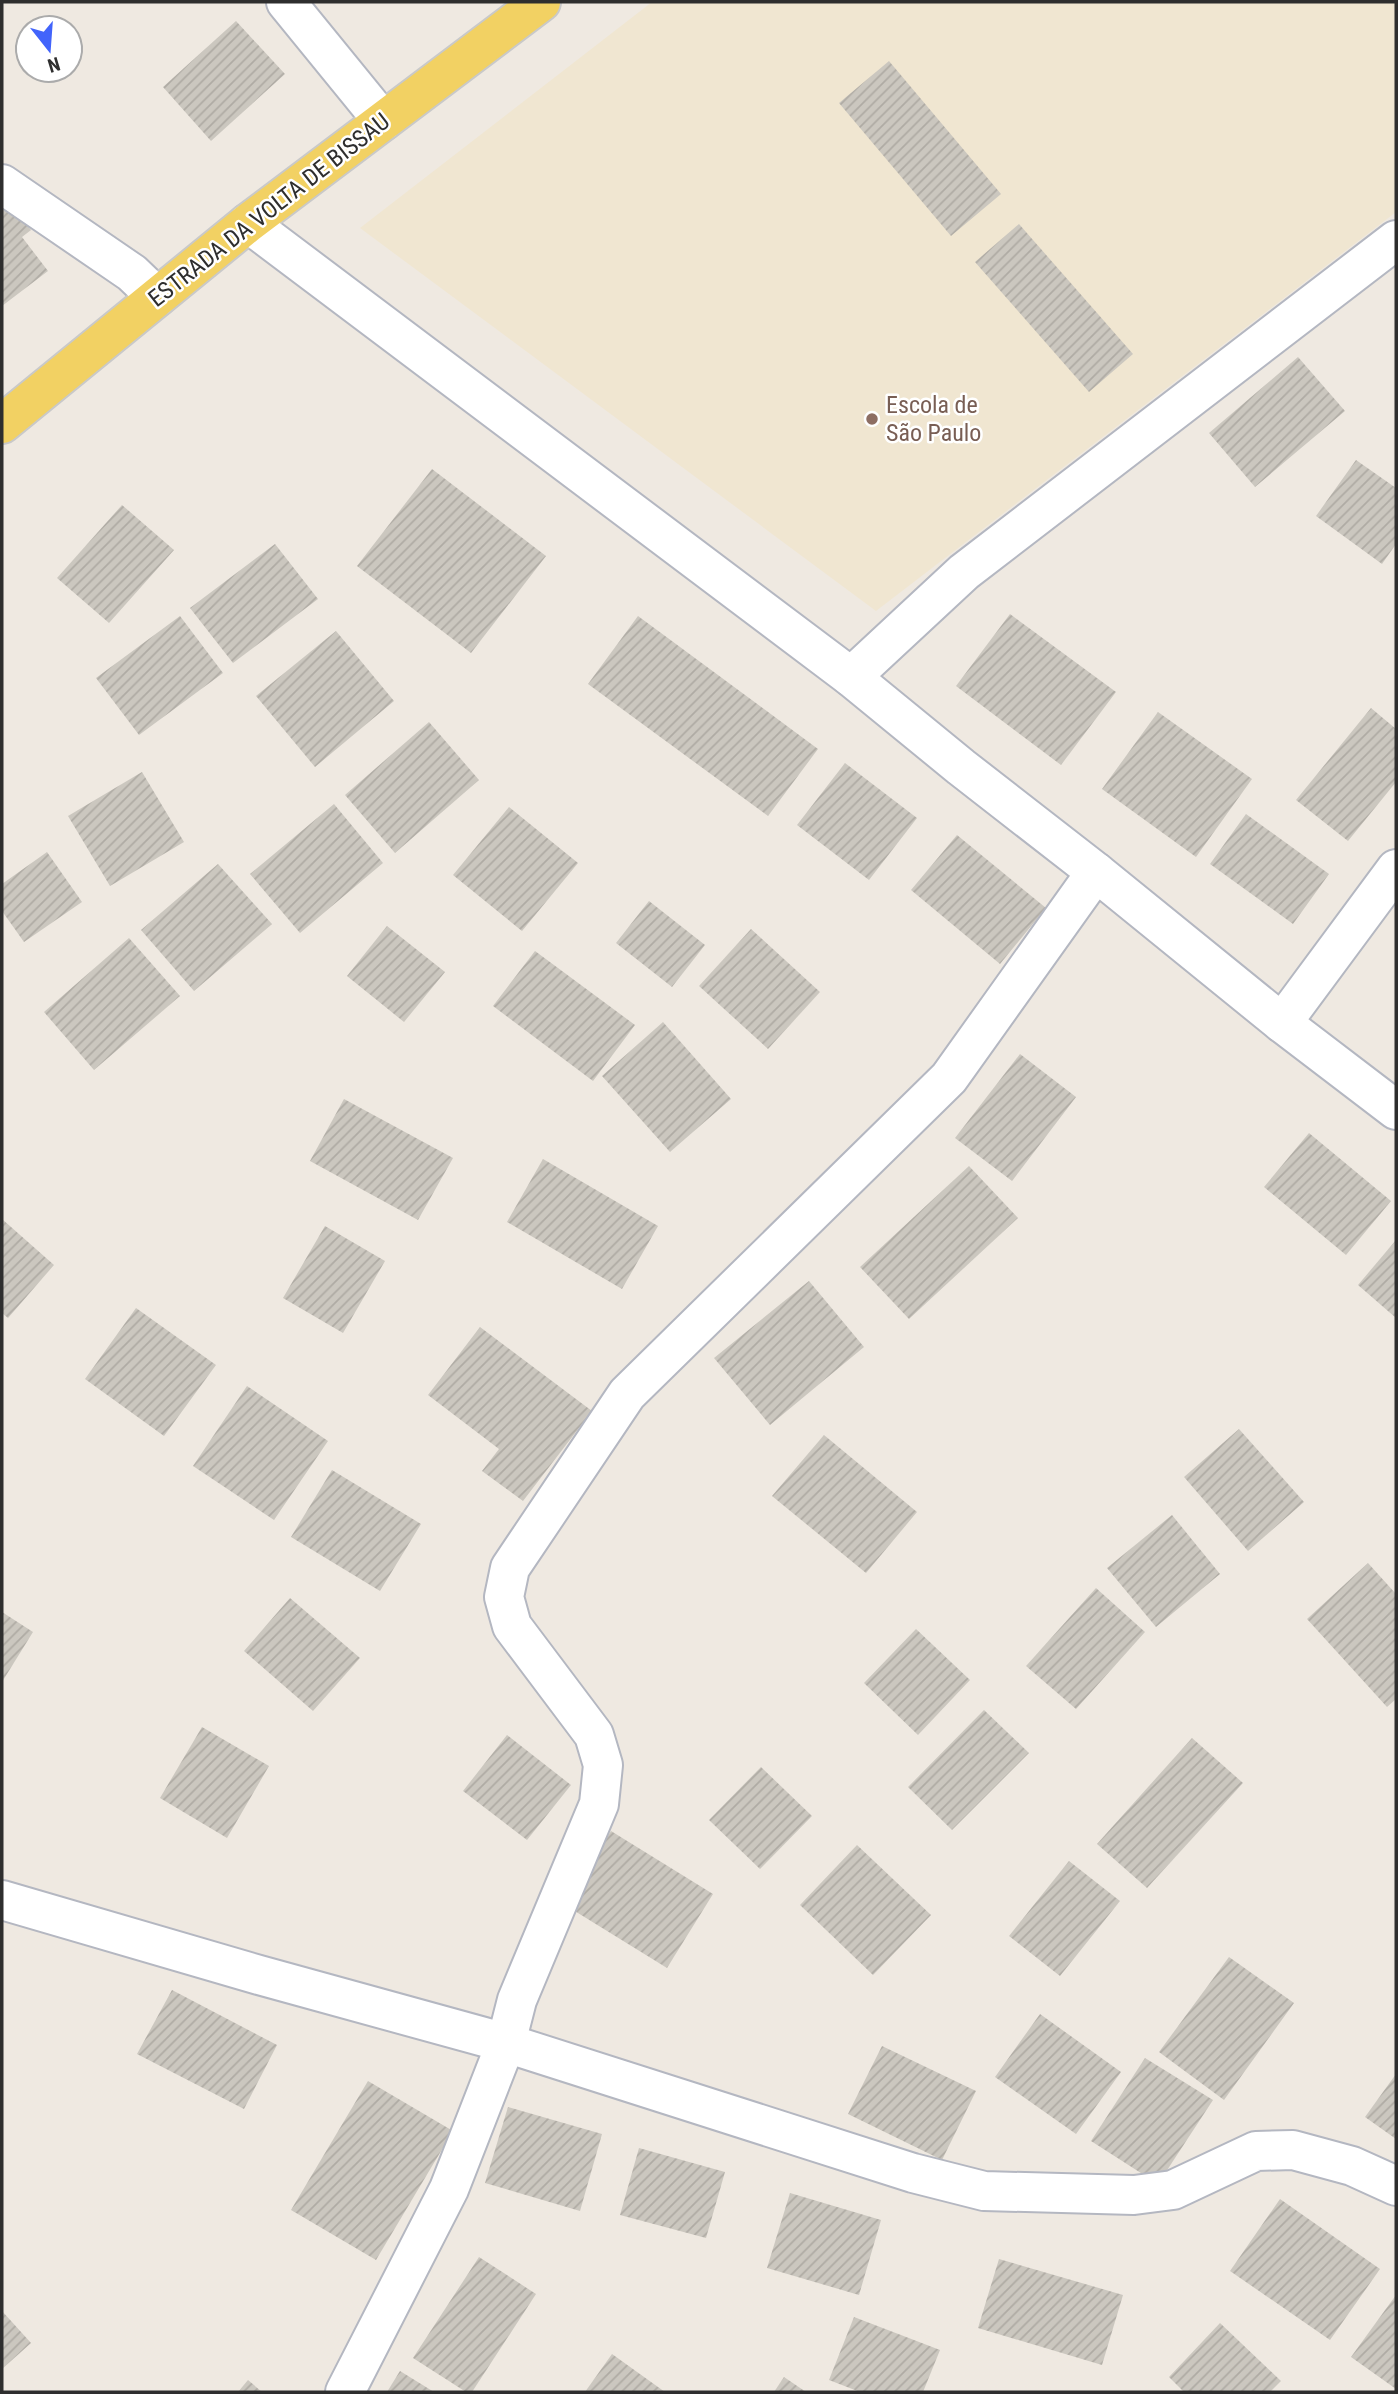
<svg xmlns="http://www.w3.org/2000/svg" width="1398" height="2394" viewBox="0 0 1398 2394" font-family="'Roboto Condensed',sans-serif">
  <style>
    .education { fill: #f0e6d1 }
    .building { fill: url(#building-hatch) }
    .lines { fill: none; stroke-linecap: round; stroke-linejoin: round }
    .minor-casing { stroke: #b4b7c1; stroke-width: 42 }
    .major-casing { stroke: #c9c9c9; stroke-width: 42 }
    .minor { stroke: #fff; stroke-width: 38 }
    .major { stroke: #f2d163; stroke-width: 38 }
    .education-dot { fill: #8d6e63; stroke: #fff; stroke-width: 2.5 }
    .labels { text-anchor: middle; stroke-width: 5; stroke-linejoin: round; paint-order: stroke }
    .street-label { font-size: 24px; fill: #2e2e2e; stroke: #fff }
    .education-label { font-size: 24px; fill: #785e54; stroke: #fff; text-anchor: start }
  </style>
  <defs>
    <pattern id="building-hatch" width="6" height="6" patternUnits="userSpaceOnUse" patternTransform="scale(1.75)"><rect width="6" height="6" fill="#cbc7bf"/><path d="M-1 1l2-2M0 6l6-6M5 7l2-2" fill="none" stroke="#afaba4"/></pattern>
  </defs>
  <rect width="100%" height="100%" fill="#efe9e1"/>
  <polygon class="education" points="652,2 1396,2 1396,212 876,611 360,228"/>
  <g class="building">
    <polygon points="236,21 285,74 211,141 163,87"/>
    <polygon points="889,61 1001,194 951,236 839,103"/>
    <polygon points="8,200 31,230 22,237 48,271 2,306 2,205"/>
    <polygon points="1019,224 1133,354 1089,392 975,262"/>
    <polygon points="1298,357 1345,411 1255,487 1209,433"/>
    <polygon points="1356,460 1396,488 1396,544 1382,564 1316,516"/>
    <polygon points="432,469 546,556 471,653 357,566"/>
    <polygon points="122,505 174,550 109,623 57,578"/>
    <polygon points="275,544 318,599 233,663 190,608"/>
    <polygon points="1010,614 1116,692 1061,765 956,686"/>
    <polygon points="180,616 223,673 139,735 96,678"/>
    <polygon points="638,616 818,749 768,816 588,684"/>
    <polygon points="336,631 394,701 315,767 256,696"/>
    <polygon points="1371,708 1396,729 1396,782 1348,841 1296,800"/>
    <polygon points="1158,712 1252,779 1196,857 1102,789"/>
    <polygon points="429,722 479,780 395,853 345,795"/>
    <polygon points="845,763 917,818 869,880 797,825"/>
    <polygon points="142,772 184,842 110,886 68,816"/>
    <polygon points="334,804 383,863 300,933 250,874"/>
    <polygon points="509,807 578,863 522,931 453,875"/>
    <polygon points="1246,814 1329,874 1293,924 1210,864"/>
    <polygon points="957,835 1046,908 1000,964 911,890"/>
    <polygon points="47,852 82,902 24,942 2,911 2,884"/>
    <polygon points="218,864 272,924 194,991 141,930"/>
    <polygon points="649,901 705,945 672,987 616,943"/>
    <polygon points="387,926 445,972 404,1022 347,976"/>
    <polygon points="751,929 820,992 768,1049 699,986"/>
    <polygon points="129,938 180,996 94,1070 44,1012"/>
    <polygon points="535,951 635,1025 593,1081 493,1006"/>
    <polygon points="663,1022 731,1099 670,1152 602,1076"/>
    <polygon points="1020,1054 1076,1097 1012,1181 955,1138"/>
    <polygon points="344,1099 453,1158 418,1220 310,1161"/>
    <polygon points="1309,1133 1391,1201 1346,1255 1264,1187"/>
    <polygon points="543,1159 658,1226 622,1289 507,1222"/>
    <polygon points="969,1166 1018,1218 909,1319 860,1267"/>
    <polygon points="2,1219 54,1265 8,1318 2,1313"/>
    <polygon points="325,1226 385,1261 343,1333 283,1298"/>
    <polygon points="1396,1240 1396,1318 1358,1285"/>
    <polygon points="809,1281 864,1347 770,1425 714,1358"/>
    <polygon points="136,1308 216,1365 164,1436 85,1379"/>
    <polygon points="480,1327 592,1411 523,1501 482,1471 499,1449 428,1395"/>
    <polygon points="247,1386 328,1441 274,1520 193,1466"/>
    <polygon points="1239,1429 1304,1502 1248,1551 1184,1477"/>
    <polygon points="824,1435 917,1512 866,1573 772,1496"/>
    <polygon points="332,1470 421,1524 380,1591 291,1537"/>
    <polygon points="1172,1515 1220,1574 1156,1627 1107,1568"/>
    <polygon points="1368,1563 1396,1594 1396,1699 1387,1707 1307,1619"/>
    <polygon points="1096,1588 1145,1632 1076,1709 1026,1666"/>
    <polygon points="290,1598 360,1658 313,1711 244,1651"/>
    <polygon points="2,1612 33,1632 2,1682"/>
    <polygon points="916,1629 970,1680 918,1735 864,1683"/>
    <polygon points="984,1710 1029,1753 952,1830 908,1787"/>
    <polygon points="202,1727 269,1766 227,1838 160,1798"/>
    <polygon points="507,1735 571,1785 527,1840 463,1791"/>
    <polygon points="1192,1738 1243,1783 1147,1888 1097,1844"/>
    <polygon points="761,1767 812,1816 760,1869 709,1820"/>
    <polygon points="611,1831 713,1894 667,1968 565,1905"/>
    <polygon points="857,1845 931,1915 873,1975 800,1905"/>
    <polygon points="1069,1861 1120,1901 1060,1976 1009,1936"/>
    <polygon points="1229,1957 1294,2003 1224,2100 1159,2052"/>
    <polygon points="172,1990 277,2045 244,2109 137,2054"/>
    <polygon points="1040,2014 1121,2072 1076,2134 995,2077"/>
    <polygon points="882,2046 976,2091 942,2160 848,2114"/>
    <polygon points="1145,2058 1213,2100 1158,2184 1091,2141"/>
    <polygon points="1396,2074 1396,2139 1365,2117"/>
    <polygon points="368,2081 453,2131 376,2260 291,2210"/>
    <polygon points="508,2107 602,2134 580,2211 485,2183"/>
    <polygon points="639,2148 725,2172 706,2238 620,2215"/>
    <polygon points="790,2193 881,2220 859,2295 767,2268"/>
    <polygon points="1280,2199 1380,2269 1330,2340 1230,2271"/>
    <polygon points="479,2257 536,2294 472,2392 466,2392 413,2358"/>
    <polygon points="999,2259 1123,2295 1102,2365 978,2328"/>
    <polygon points="1396,2295 1396,2389 1351,2357"/>
    <polygon points="2,2311 31,2343 2,2369"/>
    <polygon points="854,2317 940,2350 923,2392 860,2392 829,2380"/>
    <polygon points="1220,2323 1281,2381 1270,2392 1184,2392 1169,2377"/>
    <polygon points="612,2354 665,2392 585,2392"/>
    <polygon points="400,2371 434,2392 387,2392"/>
    <polygon points="784,2377 806,2392 774,2392"/>
    <polygon points="248,2380 262,2392 238,2392"/>
  </g>
  <g class="lines">
    <g class="minor-casing">
      <g id="minor">
        <polyline points="286,2 383,121"/>
        <polyline points="2,184 132,273 157,297"/>
        <polyline points="248,223 851,677 961,767 1096,872 1282,1023 1396,1110"/>
        <polyline points="851,677 964,572 1396,240"/>
        <polyline points="1282,1023 1396,869"/>
        <polyline points="2,1900 259,1975 506,2043 913,2173 984,2191 1134,2195 1173,2190 1256,2151 1293,2150 1352,2166 1396,2186"/>
        <polyline points="345,2392 449,2189 506,2043 517,2000 599,1804 603,1765 594,1735 512,1626 504,1597 510,1568 627,1394 949,1078 1096,872"/>
      </g>
    </g>
    <g class="major-casing">
      <polyline id="major" points="2,424 248,223 541,2"/>
    </g>
    <use href="#minor" class="minor"/>
    <use href="#major" class="major"/>
  </g>
  <circle class="education-dot" cx="872" cy="419" r="7"/>
  <g class="labels">
    <g class="street-label">
      <text transform="translate(269 210) rotate(-38)" y="8">ESTRADA DA VOLTA DE BISSAU</text>
    </g>
    <g class="education-label">
      <text x="886" y="413">Escola de<tspan x="886" dy="28">São Paulo</tspan></text>
    </g>
  </g>
  <rect width="1398" height="2394" fill="none" stroke="#2e2e2e" stroke-width="7"/>
  <g transform="translate(49 49) rotate(163)"><circle r="33" fill="#ffffff" stroke="#ababab" stroke-width="2"/>
  <path d="M0-5L12 26L0 18L-12 26Z" fill="#4264fb"/>
  <text y="-10" font-size="19" font-weight="bold" text-anchor="middle" fill="#2e2e2e">N</text>
  </g>
</svg>
